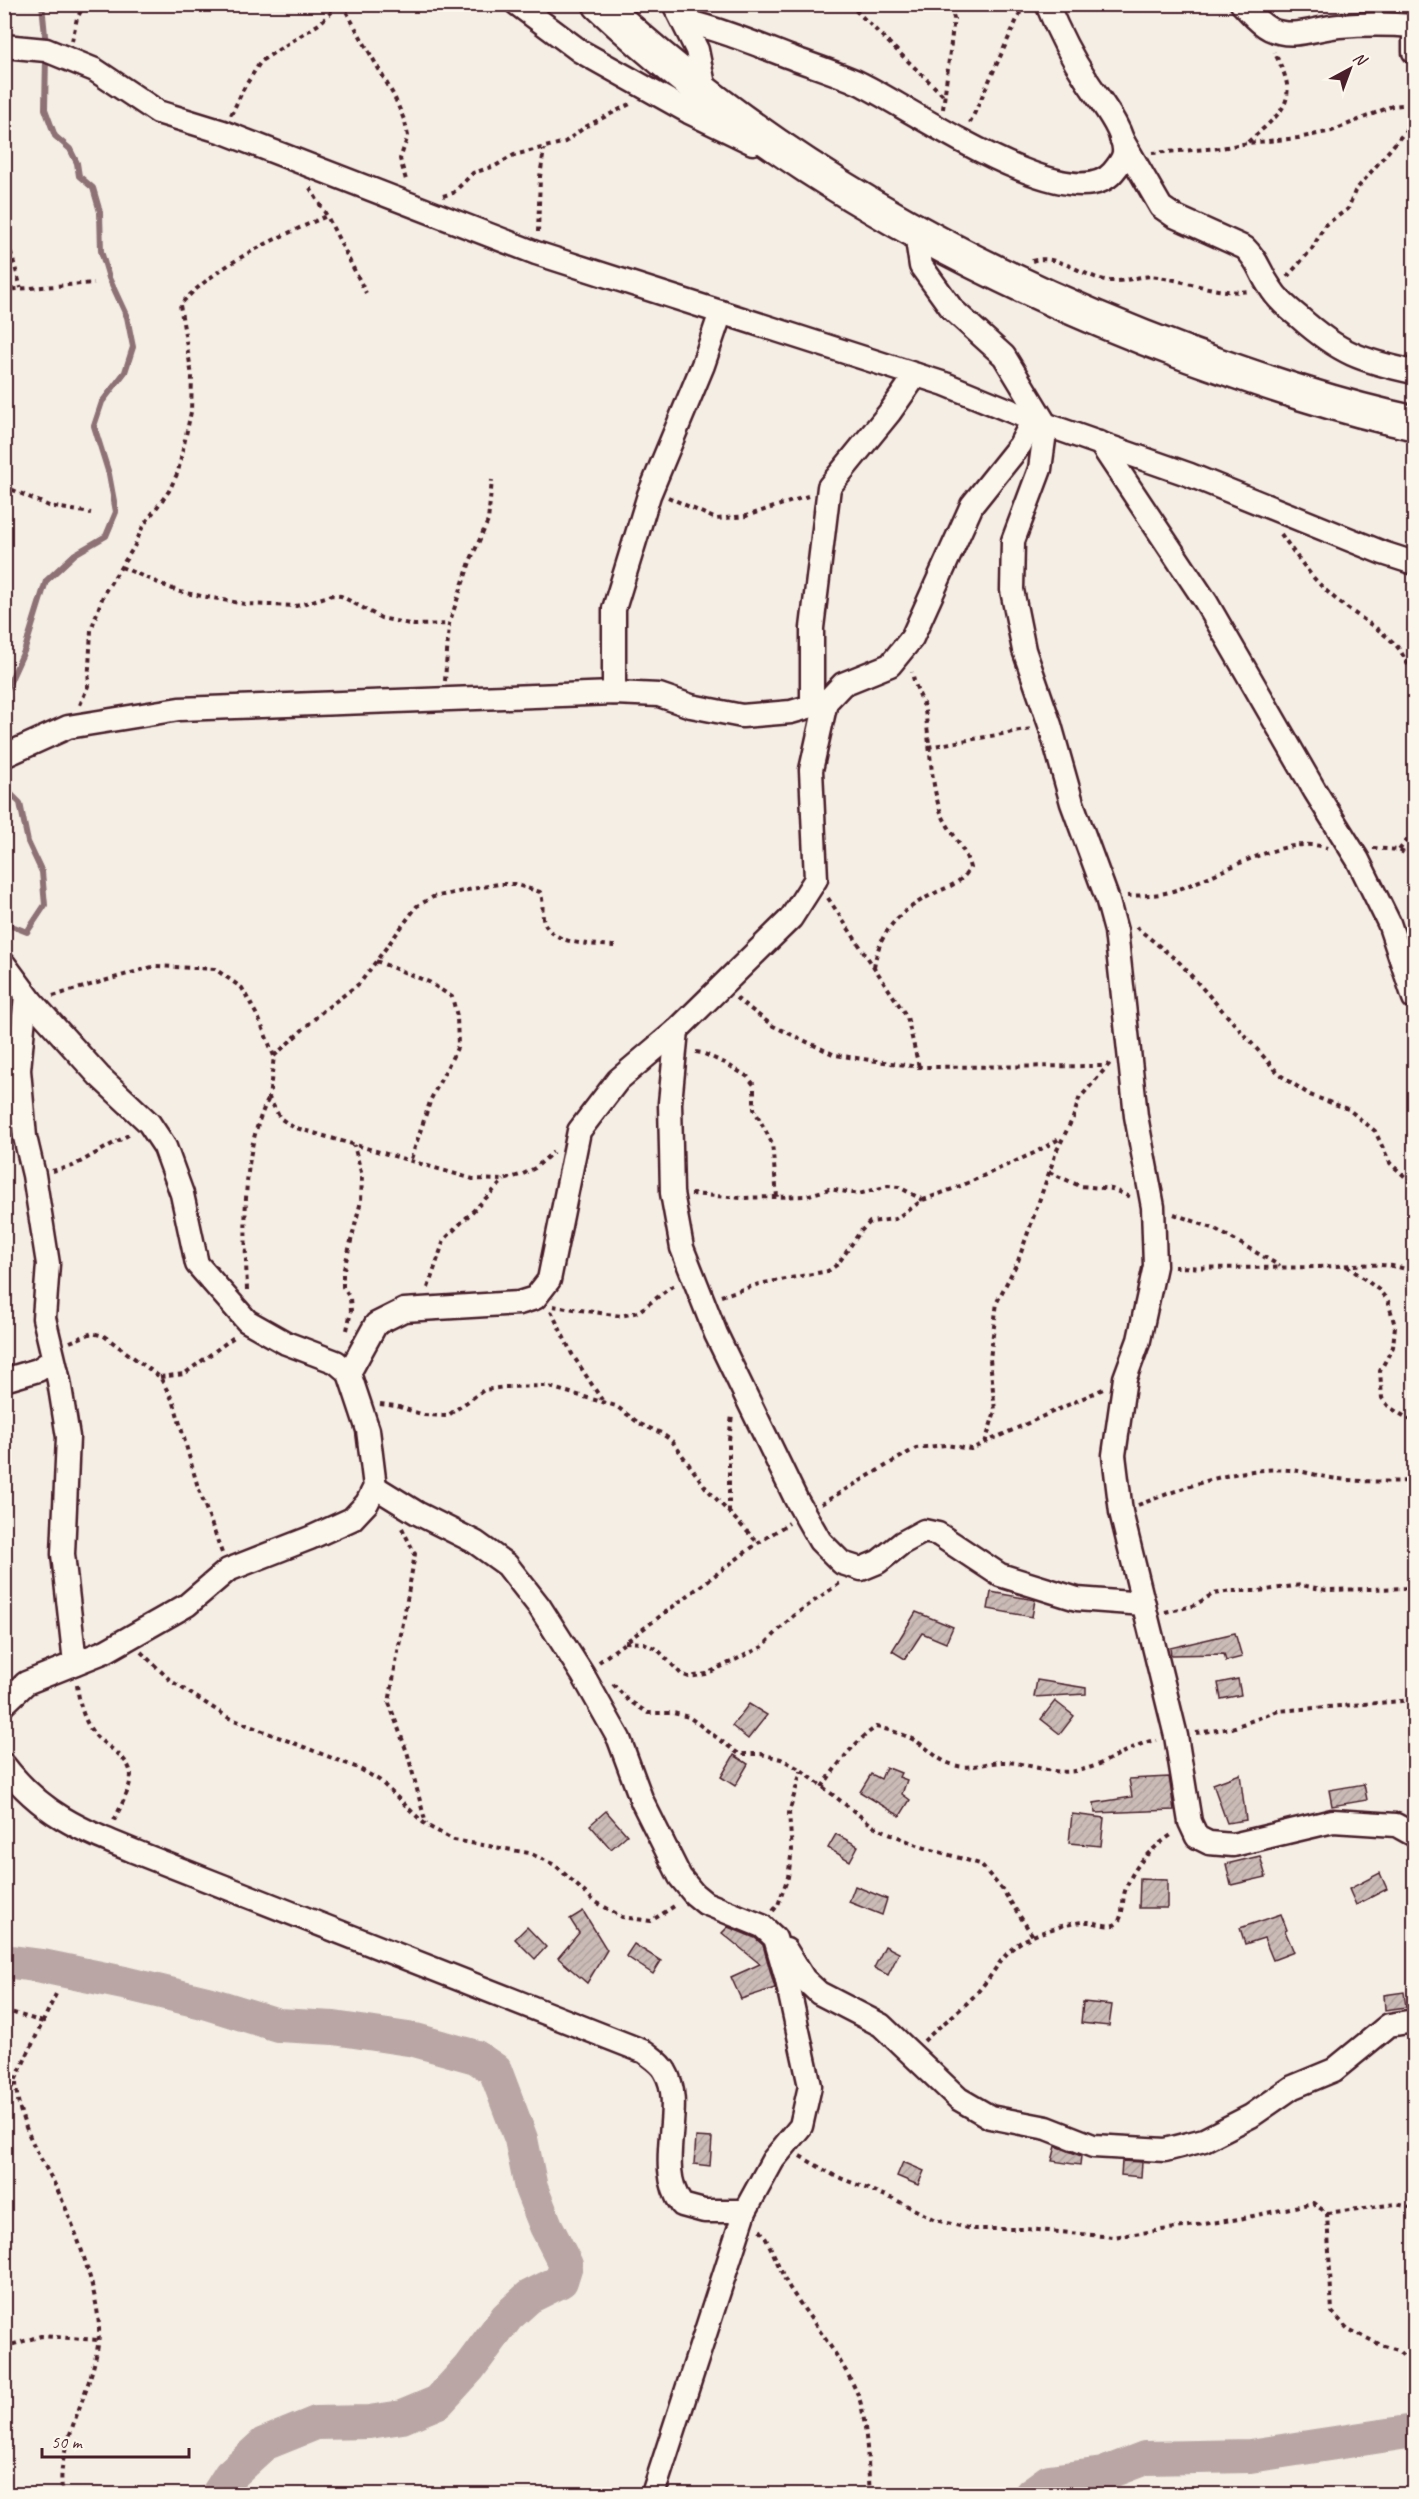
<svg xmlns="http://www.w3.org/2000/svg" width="1419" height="2499" viewBox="0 0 1419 2499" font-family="Caveat,sans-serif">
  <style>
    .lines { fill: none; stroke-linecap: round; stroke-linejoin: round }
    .stream { stroke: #8d7174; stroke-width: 6 }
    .river { stroke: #baa7a5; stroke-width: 34 }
    .building { fill: url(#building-hatch); stroke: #4a1f2b; stroke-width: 1.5 }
    .minor-casing { stroke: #4a1f2b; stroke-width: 27 }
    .highway-casing { stroke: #4a1f2b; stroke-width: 38 }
    .path { stroke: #4a1f2b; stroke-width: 4; stroke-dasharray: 4.5 4.5; stroke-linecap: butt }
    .minor { stroke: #fbf7ec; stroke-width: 22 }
    .highway { stroke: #fbf7ec; stroke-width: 33 }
  </style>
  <defs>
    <pattern id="building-hatch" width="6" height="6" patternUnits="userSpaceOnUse" patternTransform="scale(1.5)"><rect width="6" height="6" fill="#cabbb6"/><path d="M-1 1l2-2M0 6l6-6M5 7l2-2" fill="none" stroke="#afa09d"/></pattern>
  </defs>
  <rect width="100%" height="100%" fill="#f4eee4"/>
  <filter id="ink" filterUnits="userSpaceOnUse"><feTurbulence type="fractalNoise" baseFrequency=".0167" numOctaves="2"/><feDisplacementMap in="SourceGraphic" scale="12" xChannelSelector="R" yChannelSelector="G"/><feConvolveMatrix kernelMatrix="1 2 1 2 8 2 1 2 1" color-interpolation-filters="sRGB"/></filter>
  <g filter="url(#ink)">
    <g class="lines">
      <g class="stream">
        <polyline points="42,4 46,46"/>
        <polyline points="4,695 25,649 46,581 75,554 106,536 116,512 109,474 94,426 102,402 125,372 133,347 127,317 109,278 101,251 100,212 93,188 79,176 77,163 70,149 55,136 45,109 46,56"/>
        <polyline points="4,787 20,803 28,842 42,872 45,905 27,932 4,923"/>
      </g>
      <g class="river">
        <polyline points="4,1961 42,1966 124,1983 207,2003 278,2025 334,2028 415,2040 476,2057 495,2070 521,2139 531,2188 546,2226 566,2265 561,2281 529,2297 507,2317 469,2368 438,2402 402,2417 369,2422 316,2423 264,2444 230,2475 218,2494"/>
        <polyline points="1031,2494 1049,2481 1103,2474 1145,2458 1250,2456 1414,2431"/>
      </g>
    </g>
    <g class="building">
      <polygon points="991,1592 1035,1600 1032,1617 988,1609"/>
      <polygon points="916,1612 953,1627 946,1643 922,1633 905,1659 892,1651"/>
      <polygon points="1235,1633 1242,1657 1226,1661 1224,1654 1171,1655 1170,1648"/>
      <polygon points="1238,1679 1241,1695 1221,1699 1218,1683"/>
      <polygon points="1037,1680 1086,1688 1086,1694 1034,1697"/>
      <polygon points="1055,1701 1074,1716 1060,1734 1041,1719"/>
      <polygon points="749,1704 767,1715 748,1739 732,1726"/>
      <polygon points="734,1755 748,1764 735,1786 721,1777"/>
      <polygon points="886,1767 901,1773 899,1777 907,1780 902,1794 910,1800 900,1816 860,1792 871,1774 881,1779"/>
      <polygon points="1240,1774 1246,1820 1227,1823 1213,1784"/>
      <polygon points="1169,1777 1174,1810 1095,1813 1094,1803 1132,1797 1129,1779"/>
      <polygon points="1364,1784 1367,1800 1332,1806 1329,1790"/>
      <polygon points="606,1811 627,1835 611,1849 590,1825"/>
      <polygon points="1072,1814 1104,1818 1101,1846 1069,1843"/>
      <polygon points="836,1834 858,1846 850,1861 828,1848"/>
      <polygon points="1260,1856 1266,1877 1231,1885 1226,1864"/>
      <polygon points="1380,1873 1387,1889 1356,1905 1349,1889"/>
      <polygon points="1140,1879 1167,1880 1167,1908 1139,1908"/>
      <polygon points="855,1886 887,1899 882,1915 849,1902"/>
      <polygon points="583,1911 607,1950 587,1983 558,1958 579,1933 570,1919"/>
      <polygon points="1281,1914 1287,1930 1285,1931 1294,1952 1273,1960 1264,1938 1245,1944 1240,1928"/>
      <polygon points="527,1927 546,1947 535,1959 515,1939"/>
      <polygon points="728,1927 755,1938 763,1945 775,1988 741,1999 731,1977 760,1964 722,1933"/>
      <polygon points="634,1944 661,1961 653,1974 626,1956"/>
      <polygon points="885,1946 899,1953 888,1975 874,1968"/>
      <polygon points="1404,1992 1406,2007 1385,2010 1384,1995"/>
      <polygon points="1083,2002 1112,2005 1109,2026 1081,2023"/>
      <polygon points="696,2137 712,2138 710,2166 694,2164"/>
      <polygon points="1056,2146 1081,2156 1080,2165 1052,2161"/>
      <polygon points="1122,2161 1142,2162 1141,2177 1121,2175"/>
      <polygon points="903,2162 924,2171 918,2185 897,2176"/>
    </g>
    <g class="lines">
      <g class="minor-casing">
        <g id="minor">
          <polyline points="517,4 580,51 689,112 753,143"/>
          <polyline points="674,4 697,50 706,95"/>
          <path d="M1242,4C1251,13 1258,23 1270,29C1293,40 1315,28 1339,26C1364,24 1389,24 1414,26"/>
          <path d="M684,21C722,30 758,45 795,59C817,67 839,74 859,83C905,104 1071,222 1113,172C1118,166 1123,160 1124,153C1126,132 1098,98 1087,81C1071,57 1058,31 1047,4"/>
          <polyline points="1414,35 1414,52"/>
          <polyline points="4,46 46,50 95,70 158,112 223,132 536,253 945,384 1033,420 1190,475 1383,553 1414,563"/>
          <path d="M1121,138L1161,207L1174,216L1245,248C1261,264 1259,272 1270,287C1277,299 1288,308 1299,317C1339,353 1362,361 1414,372"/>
          <polyline points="916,233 921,266 952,309 1004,356 1046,425 1040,469 1013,541 1012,590 1024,650 1050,725 1072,803 1107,898 1116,931 1136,1116 1153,1207 1155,1266 1139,1340 1125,1378 1114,1455 1121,1512 1176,1736 1190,1822 1197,1837 1209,1843 1233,1845 1333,1821 1396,1825 1414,1835"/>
          <polyline points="1100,443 1206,602 1315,791 1358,860 1389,923 1414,998"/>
          <polyline points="614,693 614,609 649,495 703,365 721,312"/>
          <polyline points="812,706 812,628 829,487 890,412 916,375"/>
          <polyline points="4,756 68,727 179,709 614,693 659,695 691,706 742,716 791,712 826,702"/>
          <polyline points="4,964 32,1002 99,1076 149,1123 165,1147 182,1194 197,1264 247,1321 286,1343 336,1362 349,1373"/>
          <polyline points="26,995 19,1070 25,1137 34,1175 48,1264 44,1318 59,1381 68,1437 63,1554 75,1663"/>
          <polyline points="677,1030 670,1103 672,1193 682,1248 716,1334 796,1499 820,1541 842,1563 861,1569 878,1562 902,1543 924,1531 938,1534 1000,1575 1077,1599 1144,1604"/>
          <polyline points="4,1380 38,1370 53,1360"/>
          <polyline points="375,1487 417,1513 475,1542 507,1565 539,1606 583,1675 619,1739 642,1801 680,1877 694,1894 705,1903 762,1926 775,1938 786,1976 810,2086 801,2126 773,2160 745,2211 653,2494"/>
          <polyline points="4,1704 26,1683 106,1651 187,1605 228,1570 310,1538 352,1519 367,1503 375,1487 368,1430 349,1373 376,1324 404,1310 519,1303 535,1298 549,1280 579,1131 618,1080 677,1030 791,918 816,879 811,770 826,702 843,684 890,665 912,638 972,505 1020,445 1033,420"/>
          <path d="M4,1765C43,1816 84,1831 141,1854L645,2052C651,2057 661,2063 665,2071C687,2107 653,2164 682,2205L704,2211H745"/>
          <polyline points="786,1950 804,1979 819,1993 881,2025 959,2099 990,2117 1047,2128 1093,2146 1165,2150 1204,2140 1251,2116 1293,2087 1334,2070 1389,2025 1414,2021"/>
        </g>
      </g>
      <g class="highway-casing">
        <path id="highway" d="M600,4C769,163 975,276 1192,356C1265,382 1338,407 1414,423"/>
      </g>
      <g class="path">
        <polyline points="342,4 394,96 405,122 408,136 400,159 406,180"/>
        <polyline points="849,4 945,97"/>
        <polyline points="72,41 77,18 85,4"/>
        <polyline points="943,109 954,18 949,4"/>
        <polyline points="231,115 244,88 261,61 319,24 340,4"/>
        <polyline points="970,123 1024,4"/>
        <path d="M1248,142C1285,109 1301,101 1274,52"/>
        <polyline points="1152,153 1221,148 1248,143 1298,138 1332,131 1392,106 1414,104"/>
        <polyline points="310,188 327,216 366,293"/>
        <polyline points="443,196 453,193 473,173 495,166 514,155 565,142 585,127 632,103"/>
        <polyline points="538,232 540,177 544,149"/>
        <polyline points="4,245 11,253 21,288"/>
        <path d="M1032,261C1059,252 1086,280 1112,281C1128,282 1142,274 1158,277C1189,281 1218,295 1250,291"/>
        <polyline points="1287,277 1312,249 1325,225 1348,209 1355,191 1414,121"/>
        <polyline points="4,290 94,283"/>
        <polyline points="4,486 49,506 91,513"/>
        <polyline points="668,497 716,519 746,516 808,496"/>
        <path d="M1281,534C1296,555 1311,578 1331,595C1351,613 1375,625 1394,643C1403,652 1407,665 1414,675"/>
        <polyline points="121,567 180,592 245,604 296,606 332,595 341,596 381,618 414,625 449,624"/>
        <polyline points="445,681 449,624 471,559 488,521 492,480"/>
        <path d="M80,705L88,686L91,630L104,593L134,547L143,526L169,491L178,472L191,412L192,376L180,305C218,263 276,238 327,216"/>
        <polyline points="928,747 1031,729"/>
        <polyline points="1373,848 1399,850 1414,859"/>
        <polyline points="1399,850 1414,832"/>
        <path d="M1127,896C1141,895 1156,896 1169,892C1212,881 1283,832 1327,848"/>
        <polyline points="828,898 907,1017 919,1067"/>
        <polyline points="1136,927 1180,963 1280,1075 1310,1095 1348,1109 1375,1131 1390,1163 1414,1185"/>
        <polyline points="376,961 429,982 452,997 457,1016 458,1046 431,1099 410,1162"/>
        <path d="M874,967C880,928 902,909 937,892C951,886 962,882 970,868C965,846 946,829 939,807C930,776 930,742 925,711C922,697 914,686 912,672"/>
        <polyline points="53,996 155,966 215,969 242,988 259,1019 274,1056 269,1098 280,1118 293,1127 473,1179 504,1180 523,1174 535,1168 553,1152"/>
        <polyline points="736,998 773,1026 835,1055 919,1067 1106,1066"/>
        <polyline points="696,1052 702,1053 725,1063 748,1077 754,1085 754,1109 772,1143 777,1197"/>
        <path d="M274,1056L323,1011L360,983L417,906L433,897L498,884H514L540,892C545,903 540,914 545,924C556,946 594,944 615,946"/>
        <polyline points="52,1171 73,1166 132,1133"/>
        <polyline points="1049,1172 1080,1186 1112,1189 1130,1197"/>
        <polyline points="691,1194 741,1198 806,1196 829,1189 859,1194 888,1186 899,1187 923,1200"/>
        <polyline points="1174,1214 1215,1229 1280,1266"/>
        <polyline points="1347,1266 1379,1290 1388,1301 1395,1326 1393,1347 1380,1371 1382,1398 1389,1407 1414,1422"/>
        <path d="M1174,1267C1222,1268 1270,1268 1318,1267C1348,1266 1386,1260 1414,1272"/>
        <polyline points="428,1288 444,1240 504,1180"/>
        <path d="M247,1290C245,1229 240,1152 269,1098"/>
        <polyline points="721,1296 759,1284 828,1271 838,1264 860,1232 870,1222 895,1219 923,1200 963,1185 1034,1153 1061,1138"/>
        <polyline points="553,1306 621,1316 638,1312 675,1284"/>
        <polyline points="551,1311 572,1354 602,1400"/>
        <polyline points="347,1330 351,1311 350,1298 343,1287 343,1273 361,1201 362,1176 354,1145"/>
        <polyline points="70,1342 92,1333 104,1336 160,1377 174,1403 197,1484 222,1553"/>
        <polyline points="160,1377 184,1374 234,1337"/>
        <polyline points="380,1404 396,1406 424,1415 447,1416 484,1390 505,1387 546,1386 616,1406 640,1424 661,1433 672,1441 706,1488 758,1543"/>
        <polyline points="985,1443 995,1411 990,1359 997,1302 1018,1261 1057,1150 1073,1118 1079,1099 1111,1062"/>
        <polyline points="821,1504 916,1448 946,1445 971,1449 1103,1389"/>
        <path d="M1138,1505C1186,1487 1238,1466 1290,1470C1304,1471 1318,1476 1331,1478C1359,1482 1387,1482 1414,1481"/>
        <polyline points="729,1512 729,1440 732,1415"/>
        <polyline points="402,1528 415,1554 389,1703 408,1755 426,1824"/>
        <polyline points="1165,1612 1193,1606 1213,1594 1231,1591 1259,1591 1301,1585 1326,1590 1414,1588"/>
        <polyline points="625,1642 644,1643 658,1650 681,1674 689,1677 706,1674 762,1647 793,1616 840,1583"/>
        <polyline points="141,1652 171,1681 229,1718 358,1768 379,1780 426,1825 454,1840 529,1853 555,1865 594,1901 622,1917 651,1921 676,1905"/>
        <polyline points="599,1662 758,1543 789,1523"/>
        <polyline points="613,1684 628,1700 648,1713 673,1713 689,1717 739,1754 761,1754 781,1759 801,1770 873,1826 919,1846 980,1864 1002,1889 1033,1936"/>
        <path d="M77,1685C79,1702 84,1724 97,1737C107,1747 125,1755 130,1770C135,1782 118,1811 113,1823"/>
        <polyline points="1196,1733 1232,1728 1278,1711 1414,1700"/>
        <path d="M822,1787C838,1764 853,1743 876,1727C890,1730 907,1735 919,1743C934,1753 939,1762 958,1766C969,1769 990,1762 1003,1762C1027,1762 1049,1775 1075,1771C1105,1767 1128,1745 1156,1740"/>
        <polyline points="773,1911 778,1905 788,1877 792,1850 789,1813 801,1771"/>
        <polyline points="4,2010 43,2022"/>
        <path d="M924,2041C941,2024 966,2007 981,1988C999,1967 1003,1949 1031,1937C1043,1931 1075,1921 1088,1922C1097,1922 1112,1930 1118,1922C1124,1914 1122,1900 1125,1891C1134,1864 1152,1848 1174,1833"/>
        <path d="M16,2082C17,2118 35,2148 52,2179C71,2215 97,2286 99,2327C101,2381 52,2445 63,2494"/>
        <polyline points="4,2104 56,1994"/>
        <polyline points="800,2156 835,2176 896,2200 935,2220 972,2229 1027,2229 1113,2237 1239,2219 1313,2203 1327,2213 1332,2312 1348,2329 1381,2345 1398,2350 1414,2368"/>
        <polyline points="1327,2213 1396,2204 1414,2208"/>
        <path d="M760,2230C774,2249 779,2271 791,2290C814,2325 841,2356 858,2395C867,2417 868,2469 870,2494"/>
        <polyline points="4,2347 41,2336 98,2340"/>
      </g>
      <use href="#minor" class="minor"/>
      <use href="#highway" class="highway"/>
    </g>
  </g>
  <rect width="1419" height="2499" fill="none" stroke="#fbf7ec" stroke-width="24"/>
  <rect x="12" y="12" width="1395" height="2475" fill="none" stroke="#4a1f2b" stroke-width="2" filter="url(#ink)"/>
  <g transform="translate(1350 69) rotate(41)" stroke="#fbf7ec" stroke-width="4.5" paint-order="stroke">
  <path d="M0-4.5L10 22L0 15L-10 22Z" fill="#4a1f2b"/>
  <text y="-9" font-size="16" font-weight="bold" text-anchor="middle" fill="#4a1f2b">N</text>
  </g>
  <path d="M42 2448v9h147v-9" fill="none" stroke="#4a1f2b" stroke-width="3"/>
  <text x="51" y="2448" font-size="18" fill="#4a1f2b" stroke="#fbf7ec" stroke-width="4.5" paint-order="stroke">50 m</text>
</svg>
